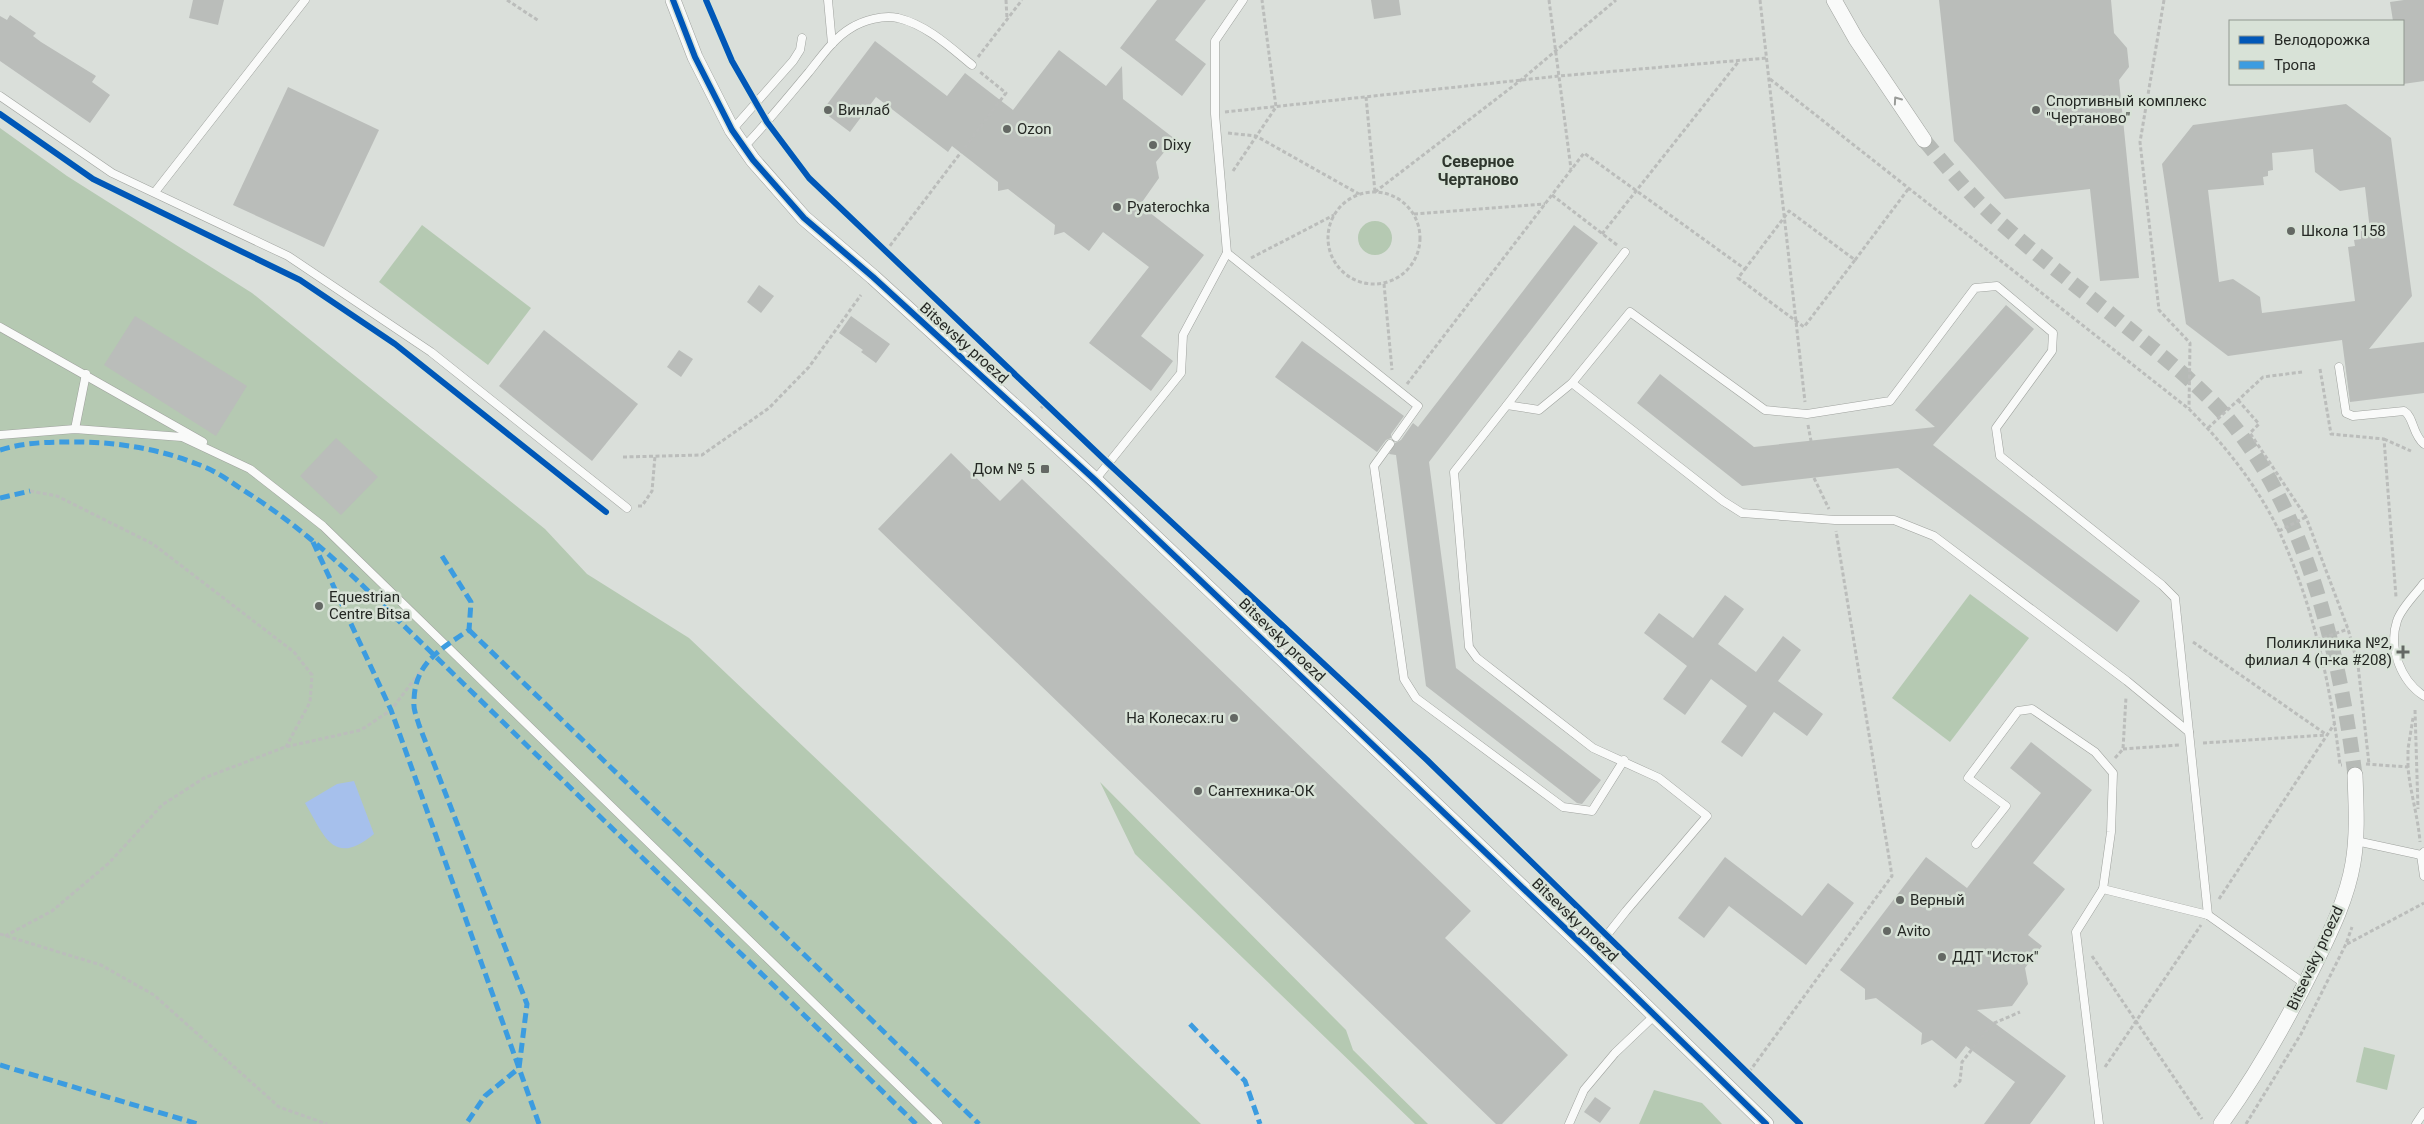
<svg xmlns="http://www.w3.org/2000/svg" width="2424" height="1124" viewBox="0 0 2424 1124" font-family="Roboto,sans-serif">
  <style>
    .green { fill: #b5c9b2 }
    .water { fill: #a6c0ec }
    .building { fill: #babdba; fill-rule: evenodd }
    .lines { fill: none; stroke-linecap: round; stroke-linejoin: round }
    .minor-tunnel { stroke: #b6bab6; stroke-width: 15; stroke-dasharray: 15 8; stroke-linecap: butt }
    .service-casing { stroke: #9fa29e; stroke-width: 9 }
    .minor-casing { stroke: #9fa29e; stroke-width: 16 }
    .path { stroke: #bbbdbb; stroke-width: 3; stroke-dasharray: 4 2.5; stroke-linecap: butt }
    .service { stroke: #f9faf9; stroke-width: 8 }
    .minor { stroke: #f9faf9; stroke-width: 15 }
    .quiet { stroke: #3c9ce0; stroke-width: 5; stroke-dasharray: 10 5; stroke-linecap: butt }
    .cycleway-casing { stroke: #d8e2d7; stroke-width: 9 }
    .cycleway { stroke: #0057b8; stroke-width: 6 }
    .oneway { stroke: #9a9c99 }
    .poi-dot { fill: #646864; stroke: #d8e2d7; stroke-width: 2 }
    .labels { text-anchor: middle; stroke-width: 5; stroke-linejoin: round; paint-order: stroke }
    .poi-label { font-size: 15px; fill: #252824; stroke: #d8e2d7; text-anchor: start }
    .street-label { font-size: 15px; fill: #252824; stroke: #d8e2d7 }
    .neighbourhood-label { font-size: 16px; font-weight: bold; fill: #2f372e; stroke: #d8e2d7 }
  </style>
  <rect width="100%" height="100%" fill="#dadfda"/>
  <g class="green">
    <polygon points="0,128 67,176 252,293 545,529 587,574 689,638 1201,1124 0,1124"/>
    <circle cx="1375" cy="238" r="17"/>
    <polygon points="422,225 531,308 488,365 379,282"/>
    <polygon points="1970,594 2029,638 1950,742 1892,698"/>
    <polygon points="1100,782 1346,1030 1353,1050 1428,1124 1415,1124 1135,854"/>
    <polygon points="2364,1047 2395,1055 2387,1090 2356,1082"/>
    <polygon points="1654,1090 1702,1103 1722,1124 1639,1124"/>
  </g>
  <path class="water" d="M354,781L374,834C333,868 324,835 305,803L337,784Z"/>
  <g class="building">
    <polygon points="193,0 224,0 218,25 189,18"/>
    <polygon points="1157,0 1206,0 1175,40 1206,64 1182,96 1120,48"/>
    <polygon points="1371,0 1399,0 1401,15 1374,19"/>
    <polygon points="1939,0 2111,0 2114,33 2127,48 2129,67 2119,80 2139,278 2100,281 2090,189 2005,199 1954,141"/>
    <polygon points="2404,0 2424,0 2424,81 2403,84 2403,21 2393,21 2390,2"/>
    <polygon points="10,15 36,33 33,36 41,42 96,76 92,82 110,95 90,123 0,61 0,16 7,20"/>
    <polygon points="875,41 947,96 965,73 1013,110 1059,50 1106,86 1122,66 1123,99 1175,139 1156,162 1159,178 1140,205 1204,255 1141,336 1173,361 1151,391 1089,343 1149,267 1103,232 1089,251 1064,232 1054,235 1055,225 1008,189 998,191 998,182 952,146 948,152 876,97 850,132 822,111"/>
    <polygon points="288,87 379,130 324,247 233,205"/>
    <path d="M2346,104L2391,138L2412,296L2369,349L2424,342V393L2350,402L2342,340L2228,356L2186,324L2162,164L2193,125ZM2313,149L2315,172L2340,191L2365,187L2370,230L2361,231V239L2354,240L2355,246L2348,247L2355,301L2262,313L2260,297L2233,279L2219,282L2208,190L2264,185L2263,177L2268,176V171L2273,170L2272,153Z"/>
    <polygon points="1574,225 1598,243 1429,462 1456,668 1601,780 1582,804 1577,803 1426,686 1396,455 1389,454 1395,443 1401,440 1413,423 1418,427"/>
    <polygon points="759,285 774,296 761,313 747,302"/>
    <polygon points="2006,305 2034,329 1933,445 2140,601 2117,632 1898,468 1742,486 1637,403 1660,374 1754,447 1935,427 1915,410"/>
    <polygon points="135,316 247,386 216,436 104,365"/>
    <polygon points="851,316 890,344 876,363 861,352 863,350 839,333"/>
    <polygon points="544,330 638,404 592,461 499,386"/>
    <polygon points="1302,341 1404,416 1391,434 1391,438 1386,440 1377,452 1275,377"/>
    <polygon points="679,350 693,359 681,377 667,367"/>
    <polygon points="336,438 378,477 341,515 300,476"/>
    <polygon points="951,453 1000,501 1022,479 1471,911 1445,938 1568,1055 1502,1124 1496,1124 878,529"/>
    <polygon points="1725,595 1744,609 1718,644 1756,672 1783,636 1801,650 1778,681 1823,714 1807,736 1774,712 1742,757 1721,742 1747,706 1711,679 1685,715 1663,699 1687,666 1644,633 1659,613 1693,638"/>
    <polygon points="2031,742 2092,790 2033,863 2065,889 2028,935 2042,946 2025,968 2028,984 2012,1006 1977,1010 2066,1076 2030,1124 1984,1124 2015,1082 1966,1046 1956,1059 1932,1040 1921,1045 1922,1033 1876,998 1865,1000 1865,989 1840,970 1926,857 1967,888 2041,793 2010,768"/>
    <polygon points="1725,857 1802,916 1828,883 1854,903 1806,965 1729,906 1704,938 1678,918"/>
    <polygon points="1595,1097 1611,1108 1600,1123 1584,1112"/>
  </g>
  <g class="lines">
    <path class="minor-tunnel" d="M1924,140C1949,170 1974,200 2003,225C2040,258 2079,288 2117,319C2156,351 2198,383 2230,421C2308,515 2340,657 2355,775"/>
    <g class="service-casing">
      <g id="service">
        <polyline points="828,0 832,44"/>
        <polyline points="0,96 112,173 288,256 431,352 627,508"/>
        <polyline points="732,130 793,61 800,50 802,38"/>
        <path d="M744,147C767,123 788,97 809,72C821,57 834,38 851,28C864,20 883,15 898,18C927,25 950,47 972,65"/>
        <polyline points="155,192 305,0"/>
        <polyline points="1227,253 1215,114 1215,41 1243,0"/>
        <polyline points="0,327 203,442"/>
        <path d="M2339,367L2346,413L2353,416L2404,411C2414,417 2412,434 2424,444"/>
        <polyline points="1572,383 1630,312 1765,410 1807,414 1890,401 1975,288 1997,286 2053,333 2052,351 1996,428 2000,456 2162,585 2175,598 2189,732"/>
        <polyline points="1507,405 1625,252"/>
        <polyline points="75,429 86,374"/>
        <polyline points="0,435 75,429 182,437 250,469 323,526 938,1124"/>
        <polyline points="1390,444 1374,466 1404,679 1416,698 1563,807 1592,811 1624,760"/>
        <polyline points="1095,480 1181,373 1183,335 1227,253 1418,406 1396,437"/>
        <path d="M2424,583C2416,594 2401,608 2397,621C2388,648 2401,681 2424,696"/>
        <polyline points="2356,841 2421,855 2424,852"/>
        <polyline points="1976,844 2006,806 1968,778 2018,711 2032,709 2095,752 2113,773 2111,832 2103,889"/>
        <polyline points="2421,855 2424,876"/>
        <polyline points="1592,954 1626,911 1707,816 1659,778 1593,748 1477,658 1469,647 1454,472 1507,405 1539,410 1572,383 1723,501 1742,513 1835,520 1894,520 1934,536 2127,681 2189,732 2208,915"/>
        <polyline points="1569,1124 1584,1090 1615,1053 1655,1015"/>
        <polyline points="2099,1124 2076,932 2103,889 2208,915 2305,984"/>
        <polyline points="2416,1124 2424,1112"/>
      </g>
    </g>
    <g class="minor-casing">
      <g id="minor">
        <polyline points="673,0 695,57 732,130 753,160 804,218 873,277 1095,480 1592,954 1766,1124"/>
        <polyline points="1834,0 1856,39 1924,140"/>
        <path d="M2221,1124C2257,1074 2287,1021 2314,966C2330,933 2347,899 2353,863C2358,834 2356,804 2355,775"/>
      </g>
    </g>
    <g class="path">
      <polyline points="507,0 539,21"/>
      <polyline points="1006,0 1007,19"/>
      <polyline points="1549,0 1571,169"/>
      <polyline points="1760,0 1805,402"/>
      <polyline points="2164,0 2140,142 2159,310 2190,343 2189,408"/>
      <polyline points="978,57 1022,0"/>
      <path d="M1770,79L2189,409C2224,444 2257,485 2279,531C2313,604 2331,686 2340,765H2342"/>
      <polyline points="1366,97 1375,192"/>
      <polyline points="1225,112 1559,76 1767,58"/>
      <polyline points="1228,133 1256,136 1359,194"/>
      <polyline points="1233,171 1276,107 1262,0"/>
      <circle cx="1374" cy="238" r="46"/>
      <polyline points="1375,192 1521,80 1616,0"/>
      <polyline points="1552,195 1617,245"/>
      <polyline points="1414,214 1545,204"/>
      <polyline points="1602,234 1739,61"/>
      <polyline points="886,251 1006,93 980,72"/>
      <polyline points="1251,258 1334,215"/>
      <polyline points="1855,260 1909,188"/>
      <polyline points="1384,284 1392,370"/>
      <polyline points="2320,369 2331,434 2384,439 2396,597"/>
      <polyline points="1407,384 1584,153 1745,269 1738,278 1804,327 1855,260 1789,211 1745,269"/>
      <polyline points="2238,400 2259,424 2250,433 2306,517 2348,629 2358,665 2369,764"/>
      <polyline points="1041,408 1046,403"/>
      <polyline points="1808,425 1811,441"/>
      <polyline points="2208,428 2263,377 2302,372"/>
      <polyline points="2384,439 2411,451"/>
      <polyline points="623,457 702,455 769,408 809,367 861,295"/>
      <polyline points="1814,478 1829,509"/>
      <polyline points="30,491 57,496 153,544 294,652 312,675 310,702 286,747"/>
      <polyline points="638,506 642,506 652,491 655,456"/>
      <polyline points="2279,531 2306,517"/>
      <polyline points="2317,640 2348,629"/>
      <polyline points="2193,642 2327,735"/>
      <polyline points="2415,710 2418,809"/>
      <polyline points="2203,743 2326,735"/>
      <polyline points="2123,749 2179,745"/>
      <polyline points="2115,758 2123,749 2126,697"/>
      <path d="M2366,764L2408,767C2410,792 2418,816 2420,842"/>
      <polyline points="2408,767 2408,749 2413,718"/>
      <polyline points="2219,899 2335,723"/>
      <polyline points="0,934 101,965 154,995 279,1107 327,1124"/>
      <polyline points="5,936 52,911 109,863 162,805 204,778 285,747 361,730 391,710 420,672"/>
      <polyline points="2347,944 2424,903"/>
      <polyline points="2092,956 2202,1119"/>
      <polyline points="2105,1067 2201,925"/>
      <polyline points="1749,1072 1892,876 1836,531"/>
      <polyline points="1954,1087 1960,1081 1962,1062 1992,1024 2020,1012"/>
      <polyline points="2246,1124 2301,1034 2346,944 2352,927"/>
    </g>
    <use href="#service" class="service"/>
    <use href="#minor" class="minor"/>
    <g class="quiet">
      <path d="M0,450C22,443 45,442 67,442C111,441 157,448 197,464C212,469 227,479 240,488C285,516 323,548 361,584L916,1124"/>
      <polyline points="0,498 30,491"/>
      <polyline points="313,542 391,710 539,1124"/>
      <path d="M442,556L471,602L469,630C441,649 414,663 414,702C413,709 417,718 419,725L527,1004L519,1068L485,1096L466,1124"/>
      <polyline points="469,630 979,1124"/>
      <polyline points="1190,1024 1245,1081 1260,1124"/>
      <polyline points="0,1065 198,1124"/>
    </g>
    <g class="cycleway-casing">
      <g id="cycleway">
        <polyline points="673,0 695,57 732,130 753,160 804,218 873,277 1095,480 1592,954 1766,1124"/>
        <polyline points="706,0 732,61 767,122 809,178 1109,464 1427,760 1800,1124"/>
        <polyline points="0,114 93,179 300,280 395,344 606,512"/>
      </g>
    </g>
    <use href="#cycleway" class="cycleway"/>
  </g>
  <defs><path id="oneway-chevron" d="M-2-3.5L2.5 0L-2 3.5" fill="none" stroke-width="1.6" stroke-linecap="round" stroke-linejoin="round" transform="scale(1.25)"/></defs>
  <use class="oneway" href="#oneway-chevron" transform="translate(1897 100) rotate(-125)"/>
  <g class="poi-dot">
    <circle cx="828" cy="110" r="5"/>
    <circle cx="2036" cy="110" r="5"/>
    <circle cx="1007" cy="129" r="5"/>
    <circle cx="1153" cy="145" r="5"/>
    <circle cx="1117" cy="207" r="5"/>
    <circle cx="2291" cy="231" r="5"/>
    <rect x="1040" y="464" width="10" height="10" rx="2.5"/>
    <circle cx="319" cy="606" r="5"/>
    <path d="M2400.5 644.5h5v5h5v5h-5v5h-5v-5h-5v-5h5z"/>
    <circle cx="1234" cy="718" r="5"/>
    <circle cx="1198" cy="791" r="5"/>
    <circle cx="1900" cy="900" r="5"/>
    <circle cx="1887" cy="931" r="5"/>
    <circle cx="1942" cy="957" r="5"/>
  </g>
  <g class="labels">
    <g class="poi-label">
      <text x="2046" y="106">Спортивный комплекс<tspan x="2046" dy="17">"Чертаново"</tspan></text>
      <text x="838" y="115">Винлаб</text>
      <text x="1017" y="134">Ozon</text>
      <text x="1163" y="150">Dixy</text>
      <text x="1127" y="212">Pyaterochka</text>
      <text x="2301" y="236">Школа 1158</text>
      <text x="1035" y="474" text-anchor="end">Дом № 5</text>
      <text x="329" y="602">Equestrian<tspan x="329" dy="17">Centre Bitsa</tspan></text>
      <text x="2392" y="648" text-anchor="end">Поликлиника №2,<tspan x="2392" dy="17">филиал 4 (п-ка #208)</tspan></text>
      <text x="1224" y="723" text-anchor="end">На Колесах.ru</text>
      <text x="1208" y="796">Сантехника-ОК</text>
      <text x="1910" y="905">Верный</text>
      <text x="1897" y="936">Avito</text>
      <text x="1952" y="962">ДДТ "Исток"</text>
    </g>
    <g class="street-label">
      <text transform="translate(964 343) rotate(42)" y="5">Bitsevsky proezd</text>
      <text transform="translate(1282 640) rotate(44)" y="5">Bitsevsky proezd</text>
      <text transform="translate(1575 920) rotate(44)" y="5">Bitsevsky proezd</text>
      <text transform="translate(2315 958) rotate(-65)" y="5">Bitsevsky proezd</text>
    </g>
    <g class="neighbourhood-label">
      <text x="1478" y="167">Северное<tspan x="1478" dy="18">Чертаново</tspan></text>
    </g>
  </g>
  <rect x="2229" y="20" width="175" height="65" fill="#d8e2d7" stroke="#90988f"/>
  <rect x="2239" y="36" width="25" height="8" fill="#0057b8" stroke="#90988f"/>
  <text x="2274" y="45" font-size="15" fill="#252824">Велодорожка</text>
  <rect x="2239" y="61" width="25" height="8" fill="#3c9ce0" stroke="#90988f"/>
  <text x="2274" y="70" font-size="15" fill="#252824">Тропа</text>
</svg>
